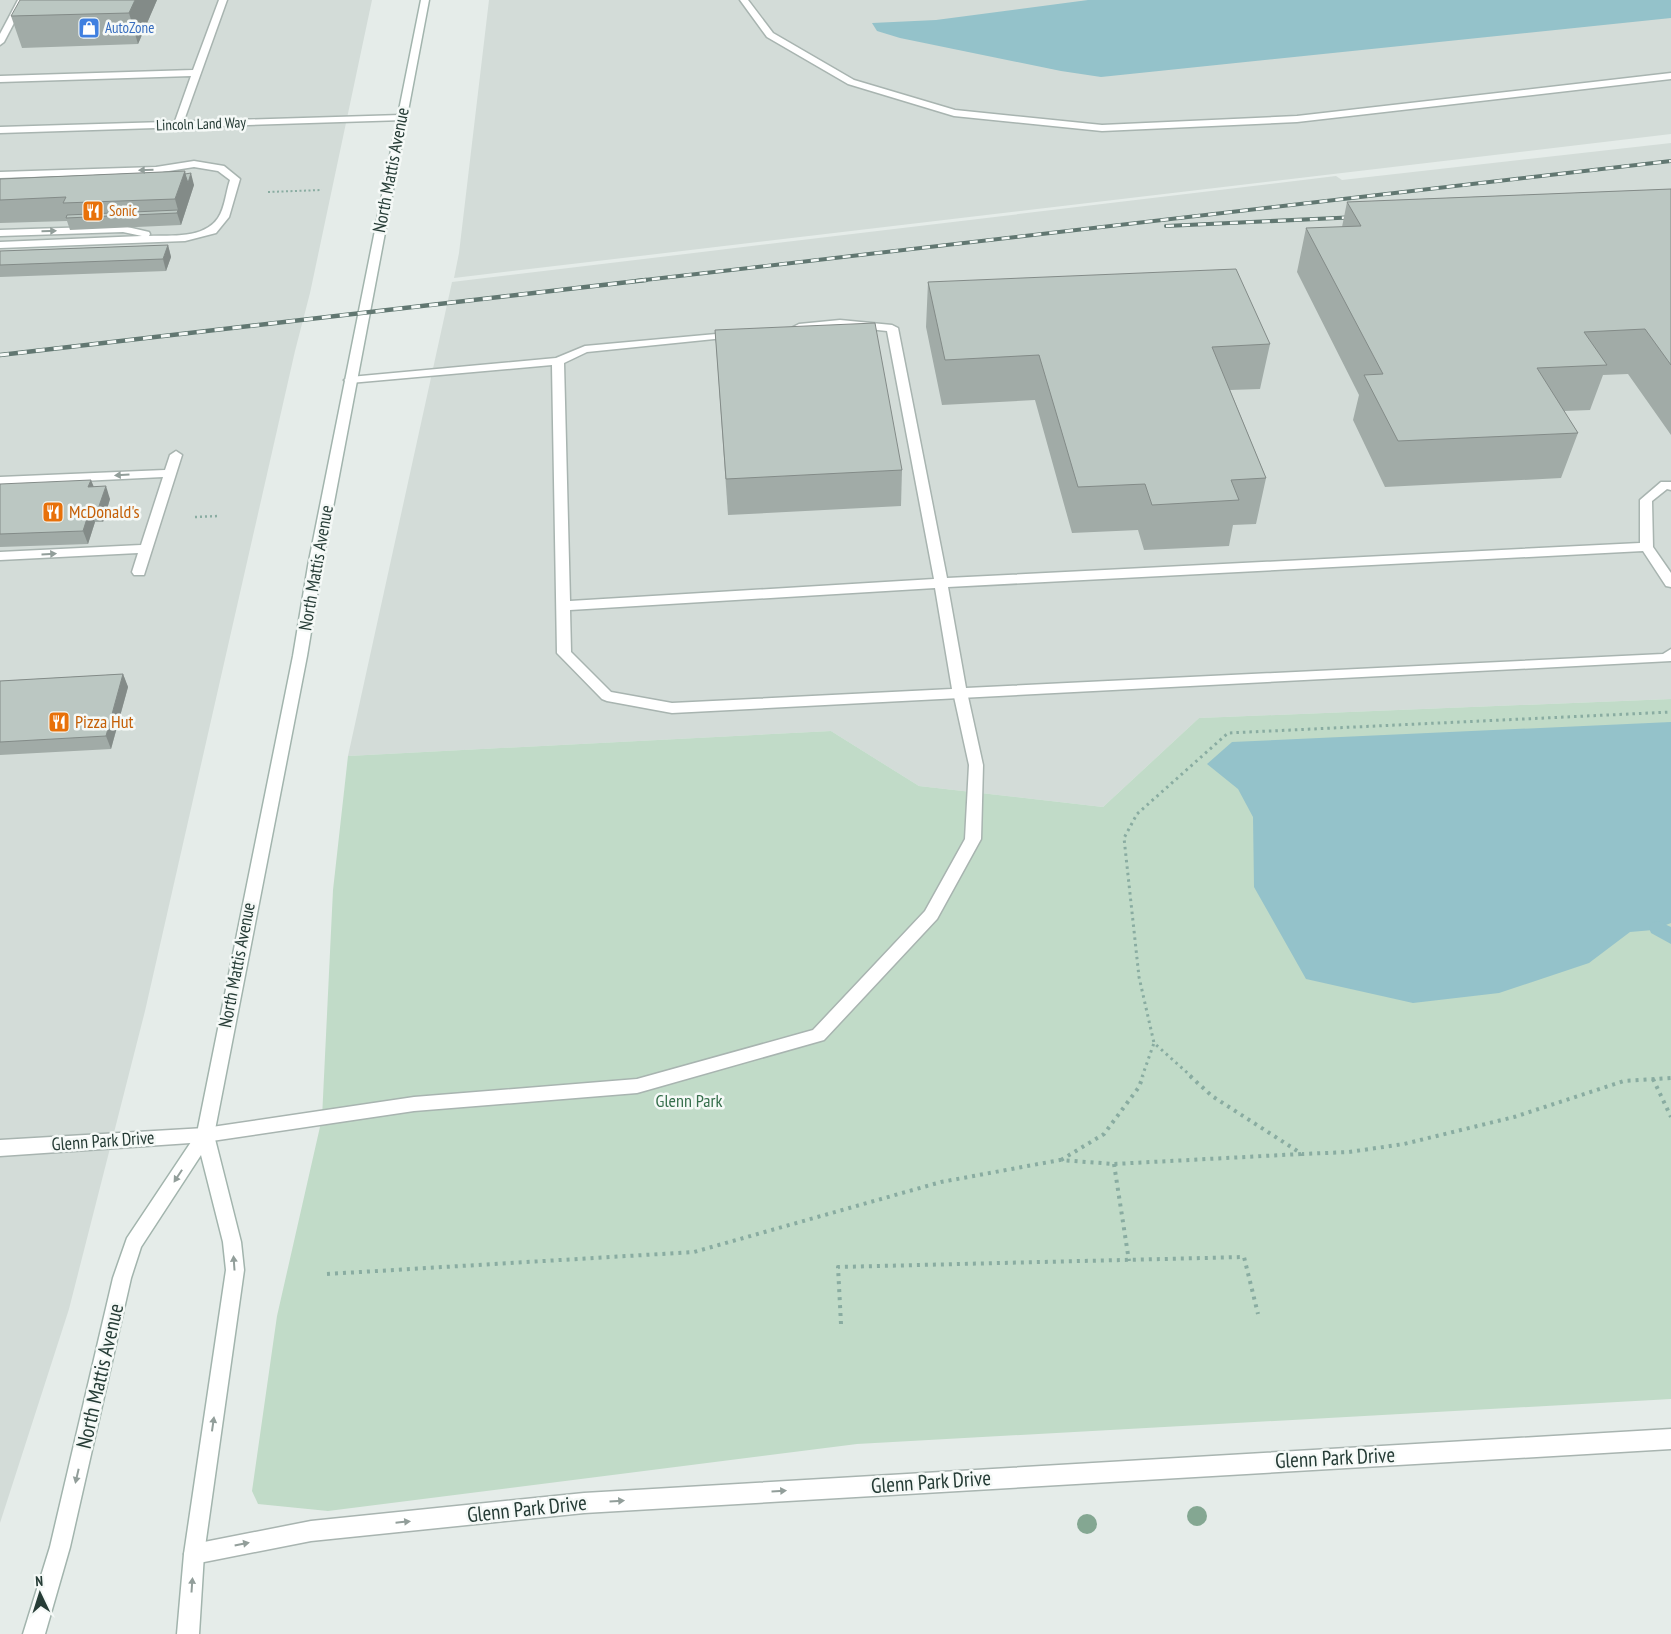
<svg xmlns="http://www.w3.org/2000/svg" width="1671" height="1634" viewBox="0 0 1671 1634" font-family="'PT Sans Narrow',sans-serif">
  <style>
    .built { fill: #d3dcd8 }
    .green { fill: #c1dbc8 }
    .water { fill: #94c2ca }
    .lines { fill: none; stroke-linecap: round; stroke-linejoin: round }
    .stream { fill: #94c2ca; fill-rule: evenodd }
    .lane-casing { stroke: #a8b4b0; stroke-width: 3 }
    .street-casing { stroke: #a8b4b0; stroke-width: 3 }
    .secondary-casing { stroke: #a2b4ad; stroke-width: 3 }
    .path-far3 { stroke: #89aca1; stroke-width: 2; stroke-dasharray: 2 2.5; stroke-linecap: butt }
    .path-far2 { stroke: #89aca1; stroke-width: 2.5; stroke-dasharray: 2 3; stroke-linecap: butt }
    .path-far1 { stroke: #89aca1; stroke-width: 3; stroke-dasharray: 2.5 4; stroke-linecap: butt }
    .path { stroke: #89aca1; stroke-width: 4; stroke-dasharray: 3 5; stroke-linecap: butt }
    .lane { fill: #fff; fill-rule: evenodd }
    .street { fill: #fff; fill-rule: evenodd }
    .secondary { fill: #fff; fill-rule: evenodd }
    .rail-far1-casing { stroke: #617771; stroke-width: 4 }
    .rail-casing { stroke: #617771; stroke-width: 4.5 }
    .rail-far1 { stroke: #f5f9f7; stroke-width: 2.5; stroke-dasharray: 8; stroke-linecap: butt }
    .rail { stroke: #f5f9f7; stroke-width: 3; stroke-dasharray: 9; stroke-linecap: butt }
    .tree { fill: #84a792 }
    .wall { fill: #a1aba7 }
    .shaded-wall { fill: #838b88 }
    .building { fill: #bbc7c2; stroke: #838b88 }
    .oneway { fill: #929e9a }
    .labels { text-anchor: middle; stroke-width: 5; stroke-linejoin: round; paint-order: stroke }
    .far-shop-label { font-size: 15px; fill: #366cbe; stroke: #f5f9f7; text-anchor: start }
    .far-street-label { font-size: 15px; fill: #263c36; stroke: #f5f9f7 }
    .far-food-label { font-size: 15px; fill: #c56008; stroke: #f5f9f7; text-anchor: start }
    .street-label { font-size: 18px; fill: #263c36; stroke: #f5f9f7 }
    .food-label { font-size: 18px; fill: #c56008; stroke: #f5f9f7; text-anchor: start }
    .park-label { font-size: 18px; fill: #356e4b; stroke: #f5f9f7 }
    .near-street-label { font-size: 21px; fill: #263c36; stroke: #f5f9f7 }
  </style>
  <rect width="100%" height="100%" fill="#e5ece9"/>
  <g class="built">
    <polygon points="0,0 372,0 310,293 295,351 145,1011 69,1309 0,1523"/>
    <polygon points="489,0 1671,0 1671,134 454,278 459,253"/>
    <polygon points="1671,143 1671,699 1199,718 1103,807 919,786 831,731 348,756 452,282 1336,176 1342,180"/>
  </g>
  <polygon class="green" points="1671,699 1671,1399 857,1444 328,1511 258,1504 252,1491 277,1316 322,1118 333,890 348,756 831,731 919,786 1103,807 1199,718"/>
  <g class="water">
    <polygon points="1088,0 1671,0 1671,18 1101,77 1061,71 900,38 877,31 872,23 936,20"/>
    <polygon points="1671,722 1671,923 1653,930 1630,932 1589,963 1499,993 1413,1003 1306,979 1254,887 1253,817 1238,789 1207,764 1232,742"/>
  </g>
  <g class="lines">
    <polygon class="stream" points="1658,921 1671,927 1671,944 1651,933 1649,928 1651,923"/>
    <g class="lane-casing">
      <g id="lane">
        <polygon points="18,0 26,0 4,42 0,45 0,34"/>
        <polygon points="219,0 227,0 182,126 179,127 174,124 191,76 0,82 0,76 193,70"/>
        <polygon points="740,0 748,0 773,33 854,80 955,110 1102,125 1297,116 1671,73 1671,79 1297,122 1102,131 954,116 848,84 767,37"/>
        <path d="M194,161L224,166L240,179L229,217L216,233L185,241L0,248V242L142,236L123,232L0,236V230L123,226L149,232L150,234L149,236C171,235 204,239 218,218C225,208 226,191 230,180L218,171L194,167L156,173L0,178V172L156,167Z"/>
        <path d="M840,320L892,325L898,328L947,578L1640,543V500L1661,482H1671V490L1667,489L1652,501L1653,547L1671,573V587L1666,586L1643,551L948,587L966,688L1663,654L1671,649V661L672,713L607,701L602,699L557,653L552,365L350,383L344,380L350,377L556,358L585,346L738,332L740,334L738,336L734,337L587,352L564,363L570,601L934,579L887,331L840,326L799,330L793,327L799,324ZM935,588L952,689L672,703L611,692L571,652L570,610Z"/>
        <polygon points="176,451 182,455 144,575 134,575 132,572 138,553 0,560 0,552 141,545 163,477 0,485 0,477 165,470 170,455"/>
        <polygon points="205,1128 211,1130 214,1135 211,1140 205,1142 0,1156 0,1140"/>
      </g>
    </g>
    <g class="street-casing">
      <g id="street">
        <polygon points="401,115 406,118 404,120 0,133 0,127"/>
        <polygon points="960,687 965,689 967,692 983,765 981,839 937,919 824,1040 637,1093 414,1111 205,1142 199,1140 196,1135 199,1130 205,1128 414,1097 637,1079 813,1030 925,911 965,839 969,765 953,692 955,689"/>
        <polygon points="1671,1429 1671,1449 584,1513 311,1541 194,1564 187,1561 184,1554 187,1547 194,1544 311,1521 584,1493"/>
      </g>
    </g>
    <g class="secondary-casing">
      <polygon id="secondary" points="421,0 429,0 322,566 307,656 214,1135 241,1242 244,1270 204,1554 199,1634 177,1634 184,1554 226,1270 223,1242 201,1155 141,1247 131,1278 70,1547 45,1634 23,1634 50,1547 113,1278 127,1238 197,1133 293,656 308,566"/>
    </g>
    <polyline class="path-far3" points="268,192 322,190"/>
    <polyline class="path-far2" points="195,517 219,516"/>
    <g class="path-far1">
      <polyline points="1142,1077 1154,1043"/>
      <polyline points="1192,1077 1154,1043 1139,977 1124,838 1137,814 1228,733 1671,712"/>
    </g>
    <g class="path">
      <polyline points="1190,1076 1212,1096 1302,1154 1349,1152 1404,1144 1514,1117 1624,1081 1671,1078"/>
      <polyline points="1653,1079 1671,1117"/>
      <polyline points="1061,1160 1104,1134 1139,1087 1143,1076"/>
      <polyline points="1114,1164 1129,1261"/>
      <polyline points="327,1274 694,1252 941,1182 1060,1160 1114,1164 1301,1154"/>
      <polyline points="841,1324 838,1267 1244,1257 1258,1314"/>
    </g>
    <use href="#lane" class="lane"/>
    <use href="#street" class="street"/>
    <use href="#secondary" class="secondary"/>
    <g class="rail-far1-casing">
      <g id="rail-far1">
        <polyline points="1166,226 1358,217"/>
        <polyline points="636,281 1671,161"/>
      </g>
    </g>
    <g class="rail-casing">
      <polyline id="rail" points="0,355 646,280"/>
    </g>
    <use href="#rail-far1" class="rail-far1"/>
    <use href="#rail" class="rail"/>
  </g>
  <g class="tree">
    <circle cx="1197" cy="1516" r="10"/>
    <circle cx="1087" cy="1524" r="10"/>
  </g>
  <g class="wall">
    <polygon points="157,0 138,44 22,48 11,16"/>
    <polygon points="185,171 185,174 194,185 181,225 70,230 67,221 0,223 0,179"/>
    <polygon points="1671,189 1671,435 1628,374 1603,375 1590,410 1564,411 1578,433 1561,478 1385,487 1353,420 1359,395 1297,272 1306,228 1342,227 1347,202"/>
    <polygon points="168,245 171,257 166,271 0,277 0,251"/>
    <polygon points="928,282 1270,344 1260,389 1230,390 1266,478 1256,524 1233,525 1229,546 1144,550 1138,530 1072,533 1035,400 942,405 926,327"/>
    <polygon points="715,330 902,470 901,506 728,515"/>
    <polygon points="0,484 93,487 110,499 103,522 95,522 88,544 0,547"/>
    <polygon points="123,674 128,687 111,749 0,755 0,681"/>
  </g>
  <g class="shaded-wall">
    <polygon points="135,0 157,0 138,44 129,13"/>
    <polygon points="185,171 188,183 191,173 194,185 181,225 177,213 178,210 175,199"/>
    <polygon points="168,245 171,257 166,271 163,259"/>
    <polygon points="91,480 96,492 88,487"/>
    <polygon points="106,486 110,499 103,522 98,509"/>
    <polygon points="90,509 95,522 88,544 83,531"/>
    <polygon points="123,674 128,687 111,749 106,736"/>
  </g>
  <g class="building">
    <polygon points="20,0 135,0 129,13 11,16"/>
    <polygon points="185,171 175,199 63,203 66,197 0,200 0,179"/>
    <polygon points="191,173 188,183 185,174"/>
    <polygon points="1671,189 1671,365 1645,329 1584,332 1607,365 1537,368 1578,433 1398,441 1364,375 1383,374 1306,228 1361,226 1347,202"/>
    <polygon points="178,210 177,213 66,218 67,215"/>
    <polygon points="168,245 163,259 0,265 0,251"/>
    <polygon points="1236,269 1270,344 1212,347 1266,478 1231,480 1239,500 1152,505 1145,484 1078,487 1039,355 945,360 928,282"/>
    <polygon points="875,323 902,470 726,479 715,330"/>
    <polygon points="91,480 88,487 106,486 98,509 90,509 83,531 0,534 0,484"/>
    <polygon points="123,674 106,736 0,742 0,681"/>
  </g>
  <defs><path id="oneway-solid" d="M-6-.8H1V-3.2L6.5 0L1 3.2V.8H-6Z" transform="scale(1.25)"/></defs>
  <g class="oneway">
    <use href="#oneway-solid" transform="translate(146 170) rotate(178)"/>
    <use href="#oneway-solid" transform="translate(49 231) rotate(-2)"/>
    <use href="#oneway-solid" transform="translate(122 475) rotate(177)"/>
    <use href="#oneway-solid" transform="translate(49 554) rotate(-3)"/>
    <use href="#oneway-solid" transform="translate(178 1176) rotate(123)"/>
    <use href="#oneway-solid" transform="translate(234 1263) rotate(-94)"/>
    <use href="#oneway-solid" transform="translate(213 1424) rotate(-82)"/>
    <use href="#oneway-solid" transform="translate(77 1476) rotate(103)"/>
    <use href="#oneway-solid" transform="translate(779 1491) rotate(-4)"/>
    <use href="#oneway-solid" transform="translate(617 1501) rotate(-4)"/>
    <use href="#oneway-solid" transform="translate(403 1522) rotate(-6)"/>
    <use href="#oneway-solid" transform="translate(242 1544) rotate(-11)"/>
    <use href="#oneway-solid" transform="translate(192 1585) rotate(-86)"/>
  </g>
  <defs>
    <g id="shop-square" transform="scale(1.125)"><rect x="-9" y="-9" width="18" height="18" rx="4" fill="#3f7fe0" stroke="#f5f9f7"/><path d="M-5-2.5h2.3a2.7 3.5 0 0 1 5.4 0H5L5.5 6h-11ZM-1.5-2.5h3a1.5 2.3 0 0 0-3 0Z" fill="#fff"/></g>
    <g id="restaurant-square" transform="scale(1.125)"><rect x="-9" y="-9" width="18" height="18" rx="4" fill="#e8710a" stroke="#f5f9f7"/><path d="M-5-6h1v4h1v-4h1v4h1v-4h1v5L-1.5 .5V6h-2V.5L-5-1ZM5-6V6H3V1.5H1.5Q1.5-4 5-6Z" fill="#fff"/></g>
  </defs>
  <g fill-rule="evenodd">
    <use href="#shop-square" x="89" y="28"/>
    <use href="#restaurant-square" x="93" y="211"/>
    <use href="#restaurant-square" x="53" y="512"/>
    <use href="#restaurant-square" x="59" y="722"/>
  </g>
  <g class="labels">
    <g class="far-shop-label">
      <text x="105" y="33">AutoZone</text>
    </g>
    <g class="far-street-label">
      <text transform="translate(201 124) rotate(-2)" y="5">Lincoln Land Way</text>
    </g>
    <g class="far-food-label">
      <text x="109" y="216">Sonic</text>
    </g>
    <g class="street-label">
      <text transform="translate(391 170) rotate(-79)" y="6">North Mattis Avenue</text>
      <text transform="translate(316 568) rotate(-80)" y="6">North Mattis Avenue</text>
      <text transform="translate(237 965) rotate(-79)" y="6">North Mattis Avenue</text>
      <text transform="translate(103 1141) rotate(-4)" y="6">Glenn Park Drive</text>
    </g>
    <g class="food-label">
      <text x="69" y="518">McDonald's</text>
      <text x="75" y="728">Pizza Hut</text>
    </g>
    <g class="park-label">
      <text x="689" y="1107">Glenn Park</text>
    </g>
    <g class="near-street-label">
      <text transform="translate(100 1376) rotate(-77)" y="7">North Mattis Avenue</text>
      <text transform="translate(1335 1458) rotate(-3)" y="7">Glenn Park Drive</text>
      <text transform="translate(931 1482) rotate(-4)" y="7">Glenn Park Drive</text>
      <text transform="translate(527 1509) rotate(-6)" y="7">Glenn Park Drive</text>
    </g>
  </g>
  <g transform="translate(40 1594) rotate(356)" stroke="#f5f9f7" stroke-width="4" paint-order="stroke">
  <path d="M0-4L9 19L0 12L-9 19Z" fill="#263c36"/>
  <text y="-8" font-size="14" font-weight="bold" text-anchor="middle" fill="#263c36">N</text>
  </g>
</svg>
